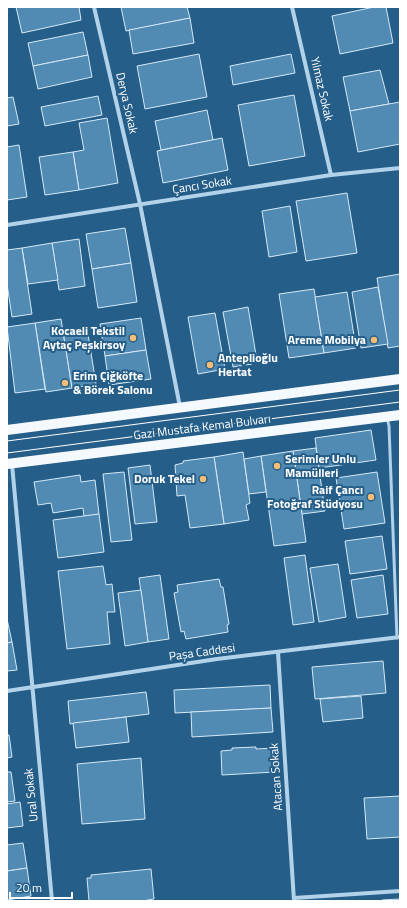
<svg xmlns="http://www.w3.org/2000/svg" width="407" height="908" viewBox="0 0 407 908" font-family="'Titillium Web',sans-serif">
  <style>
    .building { fill: #518ab2; stroke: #d5e9f7 }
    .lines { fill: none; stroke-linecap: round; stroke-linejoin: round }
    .service { stroke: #b1d2e9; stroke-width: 3 }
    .minor { stroke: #b1d2e9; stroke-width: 4 }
    .primary { stroke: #f4f9fe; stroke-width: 10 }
    .tram { stroke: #fff; stroke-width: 1 }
    .poi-dot { fill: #f3bd75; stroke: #255e88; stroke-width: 1.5 }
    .labels { text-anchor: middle; stroke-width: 4; stroke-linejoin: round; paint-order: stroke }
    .street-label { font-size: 12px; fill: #fff; stroke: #255e88 }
    .poi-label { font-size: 12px; font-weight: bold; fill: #fff; stroke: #255e88; text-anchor: end }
  </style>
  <rect width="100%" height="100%" fill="#255e88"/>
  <g class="building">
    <polygon points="16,7 79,7 81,20 22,33"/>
    <polygon points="121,7 187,7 190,18 126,31"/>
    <polygon points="374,7 386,7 393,43 340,54 332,16"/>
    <polygon points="190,18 194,43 133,54 129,30"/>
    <polygon points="83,32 88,55 33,66 28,43"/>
    <polygon points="199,54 207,97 145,109 137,66"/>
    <polygon points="291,54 295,73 233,85 230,66"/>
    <polygon points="88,55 92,77 38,89 33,66"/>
    <polygon points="380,70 389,104 350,111 343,77"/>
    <polygon points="294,95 305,156 249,166 238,105"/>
    <polygon points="98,96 102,115 45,126 41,107"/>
    <polygon points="13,97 19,124 7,126 7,98"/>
    <polygon points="400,102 400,144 358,152 350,111"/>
    <polygon points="207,110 213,140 161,150 155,121"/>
    <polygon points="107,118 118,183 79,190 73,152 84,150 79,123"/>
    <polygon points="222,138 228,170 163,183 157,151"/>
    <polygon points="19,145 27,197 7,200 7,147"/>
    <polygon points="73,152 79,190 45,195 39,157"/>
    <polygon points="347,193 357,253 306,261 296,201"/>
    <polygon points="290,206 297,252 269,257 262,211"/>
    <polygon points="125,228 131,263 92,269 86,234"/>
    <polygon points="79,239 85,286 59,290 52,243"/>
    <polygon points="52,243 58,280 28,284 22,248"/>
    <polygon points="22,248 32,314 12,317 7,284 7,250"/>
    <polygon points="131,263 137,302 98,308 92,269"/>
    <polygon points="400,274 400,346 388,348 377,278"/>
    <polygon points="378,287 388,344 361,348 352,292"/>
    <polygon points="314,289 324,353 289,358 279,294"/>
    <polygon points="347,292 356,348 324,353 315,297"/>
    <polygon points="248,307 256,355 252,364 233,367 223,312"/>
    <polygon points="215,313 225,369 198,374 188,317"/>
    <polygon points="141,318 146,350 105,356 100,324"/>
    <polygon points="61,319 72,388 46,392 35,323"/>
    <polygon points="35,323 45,389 15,393 7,327"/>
    <polygon points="87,328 96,384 72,388 63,331"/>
    <polygon points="146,350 151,379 109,385 105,356"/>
    <polygon points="371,430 376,460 319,468 315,438"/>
    <polygon points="316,448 325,511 302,514 293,451"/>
    <polygon points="293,451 306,542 274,546 261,456"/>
    <polygon points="243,452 250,503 246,505 249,520 224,524 214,457"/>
    <polygon points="261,456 266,492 249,494 244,459"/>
    <polygon points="214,457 224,524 190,528 185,495 177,496 175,465 183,463 183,461"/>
    <polygon points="150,465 157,522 135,524 128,468"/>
    <polygon points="124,472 132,540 111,542 103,474"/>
    <polygon points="377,472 385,523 344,529 336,478"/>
    <polygon points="80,475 81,482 95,480 99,514 84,517 83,508 53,513 51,503 38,505 34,482"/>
    <polygon points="99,514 104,552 58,558 53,520"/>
    <polygon points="382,536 387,569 350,574 345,541"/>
    <polygon points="305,555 314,622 293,625 284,558"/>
    <polygon points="338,564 346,617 319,622 310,568"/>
    <polygon points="103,566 106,585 112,584 115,612 107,612 110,644 67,649 58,571"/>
    <polygon points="160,575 169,639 148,642 139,578"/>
    <polygon points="383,575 388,614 357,618 351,580"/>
    <polygon points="219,579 221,587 223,587 229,624 227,625 228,632 186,639 184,631 181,632 174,593 178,592 177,585"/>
    <polygon points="141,590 148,642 125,646 118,593"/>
    <polygon points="7,619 12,642 7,643"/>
    <polygon points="12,642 17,670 7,671 7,643"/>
    <polygon points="383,661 386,693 315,699 312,667"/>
    <polygon points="270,685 271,708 175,713 174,690"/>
    <polygon points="146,692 149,714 70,724 68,701"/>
    <polygon points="361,696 363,718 323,722 320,699"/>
    <polygon points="271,708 273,732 192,737 191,712"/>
    <polygon points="126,717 129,742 76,748 73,723"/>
    <polygon points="7,735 9,735 12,757 7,758"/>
    <polygon points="256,747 256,749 274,748 275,772 222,775 221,751 232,750 232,748"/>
    <polygon points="141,758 145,819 82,824 77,764"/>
    <polygon points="7,772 11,772 15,801 7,802"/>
    <polygon points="400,796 400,837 367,839 364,798"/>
    <polygon points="20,802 23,826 7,828 7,804"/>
    <polygon points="23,843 27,868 7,871 7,845"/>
    <polygon points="27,868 31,896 7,900 7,871"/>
    <polygon points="151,869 154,899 142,901 89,901 87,878 91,878 91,875"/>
    <polygon points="400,899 400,901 382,901 382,900"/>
  </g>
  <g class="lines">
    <polyline class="service" points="387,418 389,426 397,638"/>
    <g class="minor">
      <polyline points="94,7 140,204 180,407"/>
      <polyline points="292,7 331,175"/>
      <polyline points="7,225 331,175 400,168"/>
      <polyline points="12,464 52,901"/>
      <polyline points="278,652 294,901"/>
      <polyline points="7,691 217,659 400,637"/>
      <polyline points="294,898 400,891"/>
    </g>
    <g class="primary">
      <polyline points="7,430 400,379"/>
      <polyline points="7,464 400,415"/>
    </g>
    <g class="tram">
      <polyline points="7,441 400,390"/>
      <polyline points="7,453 400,402"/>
    </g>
  </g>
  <g class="poi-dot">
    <circle cx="133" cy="338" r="4"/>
    <circle cx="374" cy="340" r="4"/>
    <circle cx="210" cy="365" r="4"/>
    <circle cx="65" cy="383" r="4"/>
    <circle cx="277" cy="466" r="4"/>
    <circle cx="203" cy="479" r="4"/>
    <circle cx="371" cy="497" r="4"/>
  </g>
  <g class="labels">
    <g class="street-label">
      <text transform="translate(322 89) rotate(77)" y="4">Yılmaz Sokak</text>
      <text transform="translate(127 103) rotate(77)" y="4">Derya Sokak</text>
      <text transform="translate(202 185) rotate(-9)" y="4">Çancı Sokak</text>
      <text transform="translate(202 427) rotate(-7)" y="4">Gazi Mustafa Kemal Bulvarı</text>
      <text transform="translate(202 652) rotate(-8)" y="4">Paşa Caddesi</text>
      <text transform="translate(276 777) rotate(-94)" y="4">Atacan Sokak</text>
      <text transform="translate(31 795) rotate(-96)" y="4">Ural Sokak</text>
    </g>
    <g class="poi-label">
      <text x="125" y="335">Kocaeli Tekstil<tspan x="125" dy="14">Aytaç Peşkirsoy</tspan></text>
      <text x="366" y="344">Areme Mobilya</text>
      <text x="218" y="362" text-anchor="start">Anteplioğlu<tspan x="218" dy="14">Hertat</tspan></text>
      <text x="73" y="380" text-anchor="start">Erim Çiğköfte<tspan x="73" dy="14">&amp; Börek Salonu</tspan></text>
      <text x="285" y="463" text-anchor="start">Serimler Unlu<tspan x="285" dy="14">Mamülleri</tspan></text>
      <text x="195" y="483">Doruk Tekel</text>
      <text x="363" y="494">Raif Çancı<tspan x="363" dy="14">Fotoğraf Stüdyosu</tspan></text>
    </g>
  </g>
  <rect width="407" height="908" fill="none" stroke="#ffffff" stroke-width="16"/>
  <path d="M10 892v6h62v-6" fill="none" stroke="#ffffff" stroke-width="2"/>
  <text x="16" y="892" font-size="12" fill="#ffffff" stroke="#255e88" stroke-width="3" paint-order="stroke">20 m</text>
</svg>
